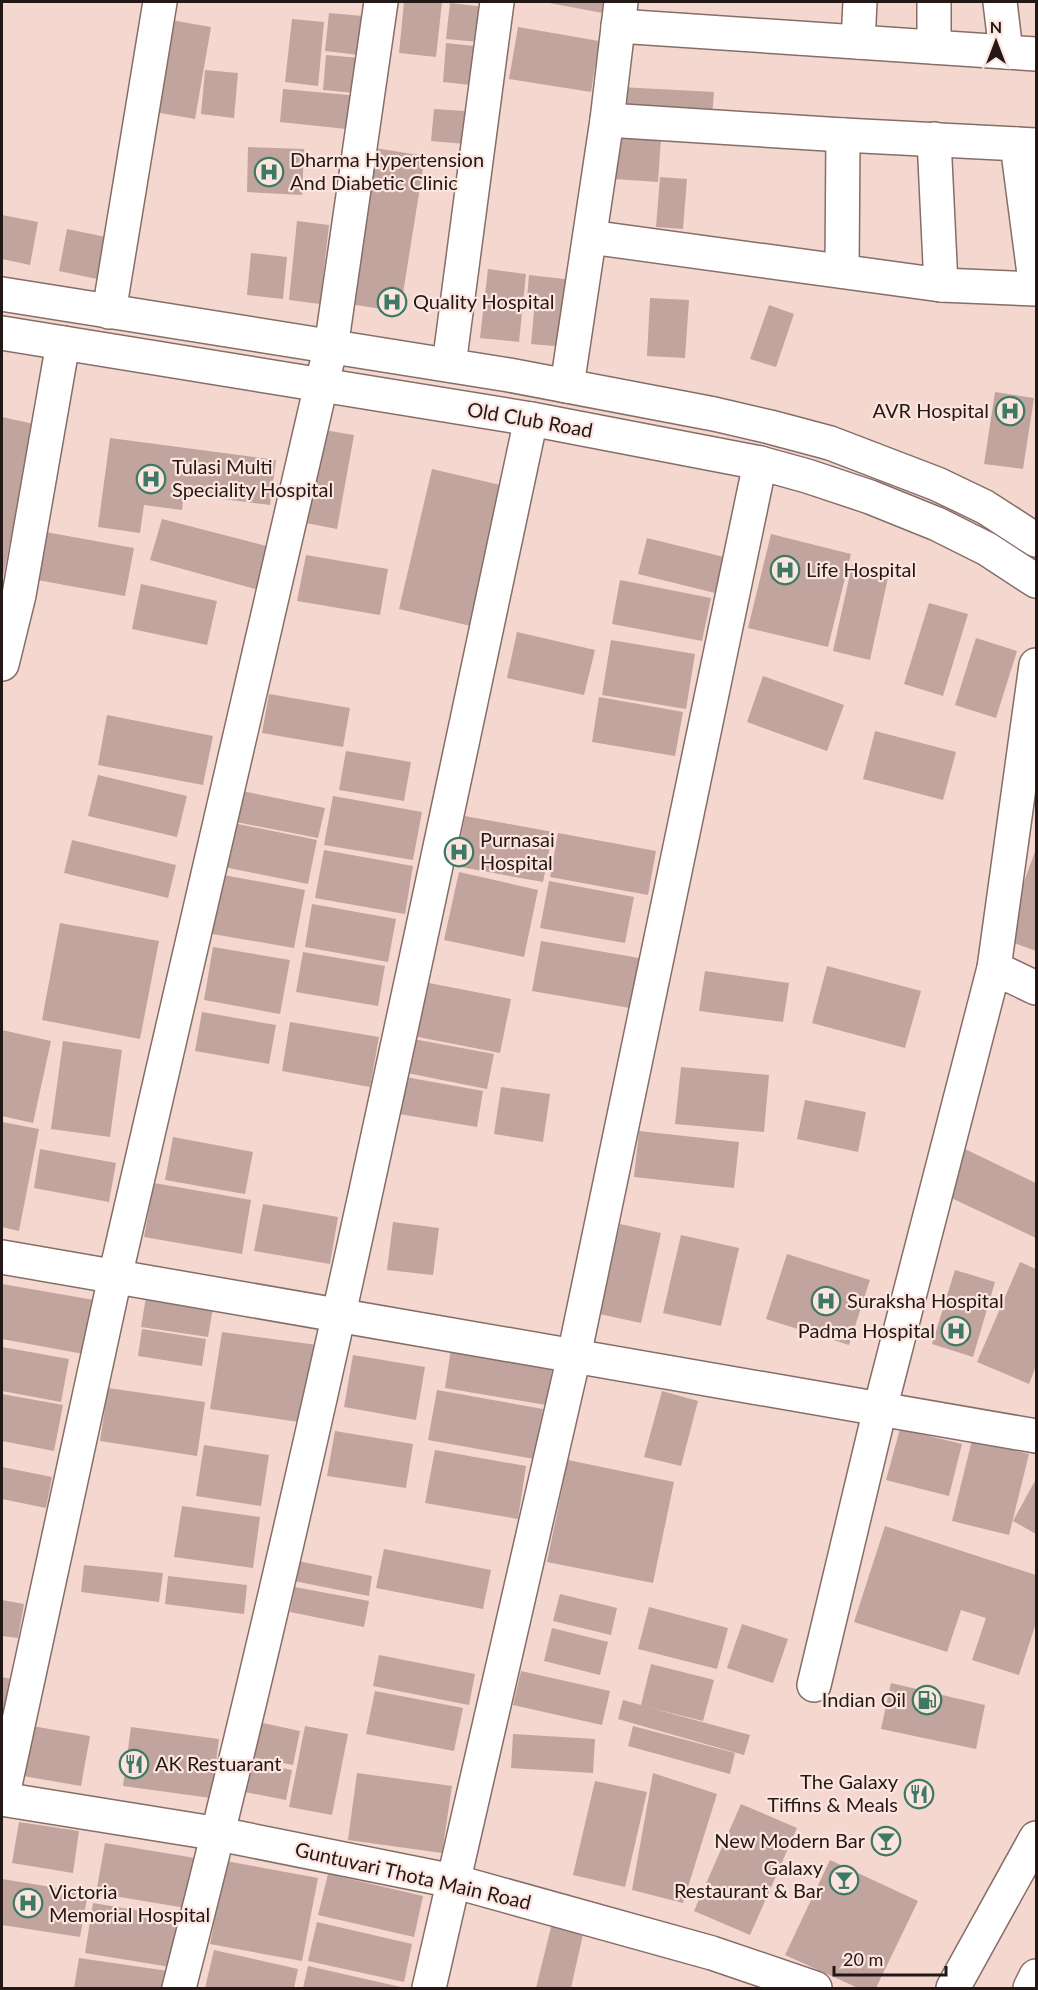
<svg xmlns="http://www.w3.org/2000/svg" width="1038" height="1990" viewBox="0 0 1038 1990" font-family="Lato,sans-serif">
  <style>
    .building { fill: #c1a49e }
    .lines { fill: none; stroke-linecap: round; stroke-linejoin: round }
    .street-casing { stroke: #876d67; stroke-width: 36 }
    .secondary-casing { stroke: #876d67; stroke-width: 36 }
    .street { stroke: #fff; stroke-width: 33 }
    .secondary { stroke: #fff; stroke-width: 33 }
    .labels { text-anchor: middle; stroke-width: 4.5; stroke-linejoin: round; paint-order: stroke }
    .poi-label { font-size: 20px; fill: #231816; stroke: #fde5df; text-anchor: start }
    .street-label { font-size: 20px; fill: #231816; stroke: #fde5df }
  </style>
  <rect width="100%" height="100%" fill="#f4d7cf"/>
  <g class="building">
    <polygon points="404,2 442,2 436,57 399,53"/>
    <polygon points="544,2 610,2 608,14"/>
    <polygon points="450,3 494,8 490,43 446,39"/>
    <polygon points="329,13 363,16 359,55 325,51"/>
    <polygon points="165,19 211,27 195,119 149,111"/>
    <polygon points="292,19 324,22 318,86 285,82"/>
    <polygon points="518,27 599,41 591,92 509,79"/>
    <polygon points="446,43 484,47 480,86 443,82"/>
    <polygon points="326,55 360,58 355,93 323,90"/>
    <polygon points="205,70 238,73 234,118 201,114"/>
    <polygon points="620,87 714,92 712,117 619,112"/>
    <polygon points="283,89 359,96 356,130 280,122"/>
    <polygon points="434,109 479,112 477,145 431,141"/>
    <polygon points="617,135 661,138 658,182 614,179"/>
    <polygon points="248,147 304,149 302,195 247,192"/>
    <polygon points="375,148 425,156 400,312 350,304"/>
    <polygon points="660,177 687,179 683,229 656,227"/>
    <polygon points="2,215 38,222 30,265 2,259"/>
    <polygon points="297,221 329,225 320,304 289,300"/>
    <polygon points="67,229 106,237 97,279 59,271"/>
    <polygon points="251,253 287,257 283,299 247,295"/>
    <polygon points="488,269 526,274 519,342 480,338"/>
    <polygon points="529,275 573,280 565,347 531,344 535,300 527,299"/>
    <polygon points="650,298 689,300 685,358 647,356"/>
    <polygon points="769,305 794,314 776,367 750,359"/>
    <polygon points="995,392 1034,398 1023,469 984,464"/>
    <polygon points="2,417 34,424 3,577 2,577"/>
    <polygon points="324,430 354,435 337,529 306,523"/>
    <polygon points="110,438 276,460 270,505 184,494 182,510 144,505 140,533 98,527"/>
    <polygon points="432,469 509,487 475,627 399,609"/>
    <polygon points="162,519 270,547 259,590 150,560"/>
    <polygon points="40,531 134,548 125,596 32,579"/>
    <polygon points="771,534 851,554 828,647 748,628"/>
    <polygon points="647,538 724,557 715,593 638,574"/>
    <polygon points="306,555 388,569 380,615 297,601"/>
    <polygon points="852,565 889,573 870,660 833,651"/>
    <polygon points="620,580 711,598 702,641 612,624"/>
    <polygon points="141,584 217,601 207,645 132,629"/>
    <polygon points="929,603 968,614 943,696 904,684"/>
    <polygon points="517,632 595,650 584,695 507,678"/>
    <polygon points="976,638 1017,651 996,718 955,705"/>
    <polygon points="611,640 695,654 686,709 602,695"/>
    <polygon points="763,676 844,705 827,751 747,722"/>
    <polygon points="269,694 350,708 343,747 262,733"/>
    <polygon points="599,697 683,712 675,756 592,742"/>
    <polygon points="107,715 213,736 203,785 98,765"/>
    <polygon points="875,731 956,752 943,800 863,779"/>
    <polygon points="346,751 411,762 404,801 339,790"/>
    <polygon points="98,775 187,796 177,837 88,816"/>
    <polygon points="242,791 325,808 318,838 236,822"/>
    <polygon points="333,796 422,812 413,860 324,845"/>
    <polygon points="465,816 553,832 543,882 455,866"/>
    <polygon points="228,822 317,840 308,884 219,866"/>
    <polygon points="558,833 656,851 648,895 550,877"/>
    <polygon points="72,840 176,865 168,898 64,873"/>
    <polygon points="1036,849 1036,951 1003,939"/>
    <polygon points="324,850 413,866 405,914 315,898"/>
    <polygon points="459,872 538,890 524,957 444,940"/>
    <polygon points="218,874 305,890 294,948 207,933"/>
    <polygon points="549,881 634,897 625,943 540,928"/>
    <polygon points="312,904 396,919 388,962 305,947"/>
    <polygon points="60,923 159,941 140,1039 42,1020"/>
    <polygon points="541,941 639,958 630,1008 532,991"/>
    <polygon points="213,947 290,960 280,1014 204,1000"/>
    <polygon points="303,952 385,966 378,1006 296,992"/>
    <polygon points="827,966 921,991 905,1048 812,1023"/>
    <polygon points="705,971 789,983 783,1022 699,1011"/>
    <polygon points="424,982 511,999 500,1053 413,1036"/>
    <polygon points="202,1012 276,1025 269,1064 195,1051"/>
    <polygon points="290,1022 379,1037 370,1087 282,1071"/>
    <polygon points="2,1030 51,1041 33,1123 2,1116"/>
    <polygon points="408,1038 494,1054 487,1089 402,1072"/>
    <polygon points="63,1041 122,1050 110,1137 51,1129"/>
    <polygon points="681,1067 769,1075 764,1132 675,1124"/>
    <polygon points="405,1077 483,1091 477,1127 399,1114"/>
    <polygon points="501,1087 550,1094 543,1142 494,1134"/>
    <polygon points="805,1100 866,1112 858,1152 797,1139"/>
    <polygon points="2,1122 39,1129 19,1231 2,1227"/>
    <polygon points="639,1131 739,1142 734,1188 634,1177"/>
    <polygon points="173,1137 253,1152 245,1194 165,1180"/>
    <polygon points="40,1149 116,1163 109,1202 34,1188"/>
    <polygon points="965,1149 1036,1183 1036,1238 943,1194"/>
    <polygon points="154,1183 251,1200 242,1254 144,1237"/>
    <polygon points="263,1204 338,1217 330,1264 254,1251"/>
    <polygon points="393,1222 439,1228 433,1275 387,1270"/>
    <polygon points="620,1224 661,1233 641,1323 599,1314"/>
    <polygon points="681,1235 739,1248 721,1326 663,1313"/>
    <polygon points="787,1254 870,1280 849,1345 766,1319"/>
    <polygon points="1020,1262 1036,1269 1036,1366 1029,1384 977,1362"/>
    <polygon points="955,1270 995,1282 973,1357 932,1344"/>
    <polygon points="2,1284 100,1301 89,1355 2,1339"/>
    <polygon points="146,1297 213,1308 208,1337 141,1327"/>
    <polygon points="142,1329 206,1339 202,1366 138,1356"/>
    <polygon points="222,1332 317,1345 306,1423 210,1409"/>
    <polygon points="452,1342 554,1359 546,1405 445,1388"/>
    <polygon points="2,1347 69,1359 61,1402 2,1391"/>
    <polygon points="353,1355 425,1367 416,1420 344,1407"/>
    <polygon points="108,1388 205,1402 197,1456 100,1441"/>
    <polygon points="437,1390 543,1409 534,1459 428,1440"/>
    <polygon points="662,1391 698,1401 681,1466 644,1457"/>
    <polygon points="2,1394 63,1405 54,1451 2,1441"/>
    <polygon points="900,1429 962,1444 949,1496 886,1480"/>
    <polygon points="335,1431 413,1444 406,1488 327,1476"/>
    <polygon points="972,1440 1029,1454 1009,1535 952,1521"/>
    <polygon points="204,1445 269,1455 261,1506 196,1496"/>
    <polygon points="435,1450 526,1466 518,1519 425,1503"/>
    <polygon points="568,1460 674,1482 653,1583 547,1562"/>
    <polygon points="2,1467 52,1477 46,1508 2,1499"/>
    <polygon points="1036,1479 1036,1534 1013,1521"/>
    <polygon points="182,1506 260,1517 253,1568 174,1557"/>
    <polygon points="885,1526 1036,1575 1036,1623 1019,1675 972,1660 986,1618 961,1610 947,1652 854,1622"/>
    <polygon points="384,1549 491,1570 483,1609 376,1588"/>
    <polygon points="298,1561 372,1576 369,1596 294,1581"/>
    <polygon points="84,1565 163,1573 159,1602 81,1592"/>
    <polygon points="168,1576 247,1585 244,1614 165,1604"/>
    <polygon points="295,1587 369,1601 364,1627 290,1612"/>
    <polygon points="560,1594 617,1608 611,1635 553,1621"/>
    <polygon points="2,1600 24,1604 18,1638 2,1636"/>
    <polygon points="649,1607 728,1628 717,1669 638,1649"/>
    <polygon points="742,1624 788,1639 773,1683 727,1668"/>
    <polygon points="552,1628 608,1642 600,1675 544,1661"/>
    <polygon points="379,1655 475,1674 469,1705 373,1686"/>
    <polygon points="651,1664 714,1680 703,1721 647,1707 750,1735 744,1755 618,1719 623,1700 641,1705"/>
    <polygon points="521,1671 610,1691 602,1725 513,1705"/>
    <polygon points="2,1677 11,1679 3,1720 2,1720"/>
    <polygon points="891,1683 985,1705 976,1749 881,1729"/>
    <polygon points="375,1691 463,1708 454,1751 366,1734"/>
    <polygon points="258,1722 300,1731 293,1765 251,1757"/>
    <polygon points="32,1726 90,1736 81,1786 23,1776"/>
    <polygon points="305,1726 348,1734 332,1815 289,1807"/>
    <polygon points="633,1726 735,1753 730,1774 628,1746"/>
    <polygon points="131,1727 219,1739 211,1798 123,1786"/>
    <polygon points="513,1734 595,1739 593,1773 511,1768"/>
    <polygon points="252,1762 292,1770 286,1800 245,1792"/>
    <polygon points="357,1773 452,1786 442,1853 348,1840"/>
    <polygon points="653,1773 717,1794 683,1903 632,1890"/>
    <polygon points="595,1781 647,1792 625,1887 573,1875"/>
    <polygon points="741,1804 797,1828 750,1935 694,1911"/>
    <polygon points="19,1822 79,1831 73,1873 12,1863"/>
    <polygon points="105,1843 195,1858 186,1908 96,1893"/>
    <polygon points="830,1860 918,1901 876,1988 858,1988 785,1955"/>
    <polygon points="226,1861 318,1878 302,1961 210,1944"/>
    <polygon points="328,1874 423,1896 414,1937 318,1915"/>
    <polygon points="2,1879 88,1893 80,1937 2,1925"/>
    <polygon points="93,1903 183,1918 176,1968 85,1953"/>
    <polygon points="317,1922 412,1944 404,1982 308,1961"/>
    <polygon points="552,1923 584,1930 571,1988 536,1988"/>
    <polygon points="214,1950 298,1969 294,1988 205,1988"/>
    <polygon points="79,1958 168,1971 165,1988 74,1988"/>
    <polygon points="308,1966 405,1988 303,1988"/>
  </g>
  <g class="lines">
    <g class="street-casing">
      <g id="street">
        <polyline points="618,26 1006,52 1000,2"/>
        <polyline points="858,42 860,2"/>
        <polyline points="934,47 934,2"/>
        <polyline points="1006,52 1036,54"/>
        <polyline points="607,120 843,135 1036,145"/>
        <polyline points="934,139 941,285"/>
        <polyline points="590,237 941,285 1036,289 1017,144"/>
        <polyline points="842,271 843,135"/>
        <polyline points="109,312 160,2"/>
        <polyline points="449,365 497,2"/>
        <polyline points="567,386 607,120 621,2"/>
        <polyline points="2,664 19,595 63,343"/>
        <polyline points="994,968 1036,988"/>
        <polyline points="2,1257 1036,1436"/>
        <polyline points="814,1685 880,1409 994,968 1036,665"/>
        <polyline points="2,1799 115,1277 321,385 331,348 381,2"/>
        <path d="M179,1988C312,1469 419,943 531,419"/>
        <polyline points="429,1988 574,1356 760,463"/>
      </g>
    </g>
    <g class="secondary-casing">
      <g id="secondary">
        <polyline points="2,294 509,375 714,414 770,427 830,443 937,484 985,507 1036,540"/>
        <polyline points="2,333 531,419 760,463 807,476 870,497 937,524 987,549 1036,581"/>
        <polyline points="2,1799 219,1834 453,1881 712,1953 815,1988"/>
        <polyline points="953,1988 1036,1838"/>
        <polyline points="1030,1988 1036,1976"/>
      </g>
    </g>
    <use href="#street" class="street"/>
    <use href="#secondary" class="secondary"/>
  </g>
  <defs>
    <g id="hospital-ring" transform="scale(1.5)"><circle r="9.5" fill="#fde5df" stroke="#3d7964" stroke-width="1.5"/><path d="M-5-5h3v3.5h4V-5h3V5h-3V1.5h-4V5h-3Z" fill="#3d7964"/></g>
    <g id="fuel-ring" transform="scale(1.5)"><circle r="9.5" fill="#fde5df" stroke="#3d7964" stroke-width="1.5"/><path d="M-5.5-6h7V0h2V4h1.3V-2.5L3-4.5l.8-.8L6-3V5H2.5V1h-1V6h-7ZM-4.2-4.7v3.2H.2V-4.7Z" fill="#3d7964"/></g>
    <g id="restaurant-ring" transform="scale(1.5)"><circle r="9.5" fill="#fde5df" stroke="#3d7964" stroke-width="1.5"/><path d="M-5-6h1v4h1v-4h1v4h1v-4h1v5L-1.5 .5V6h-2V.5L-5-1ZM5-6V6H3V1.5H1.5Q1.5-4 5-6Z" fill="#3d7964"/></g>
    <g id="bar-ring" transform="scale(1.5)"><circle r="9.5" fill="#fde5df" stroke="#3d7964" stroke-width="1.5"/><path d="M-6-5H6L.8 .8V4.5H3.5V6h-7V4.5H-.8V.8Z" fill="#3d7964"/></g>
  </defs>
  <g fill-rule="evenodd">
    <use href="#hospital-ring" x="269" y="172"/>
    <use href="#hospital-ring" x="392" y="302"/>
    <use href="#hospital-ring" x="1010" y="411"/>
    <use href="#hospital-ring" x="151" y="479"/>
    <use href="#hospital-ring" x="785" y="570"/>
    <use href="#hospital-ring" x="459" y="852"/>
    <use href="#hospital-ring" x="826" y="1301"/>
    <use href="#hospital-ring" x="956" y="1331"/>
    <use href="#fuel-ring" x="927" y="1700"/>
    <use href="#restaurant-ring" x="134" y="1764"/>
    <use href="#restaurant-ring" x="919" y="1794"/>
    <use href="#bar-ring" x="886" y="1841"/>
    <use href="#bar-ring" x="844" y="1880"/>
    <use href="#hospital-ring" x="28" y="1903"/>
  </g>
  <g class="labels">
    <g class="poi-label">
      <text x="290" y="167">Dharma Hypertension<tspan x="290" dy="23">And Diabetic Clinic</tspan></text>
      <text x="413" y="309">Quality Hospital</text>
      <text x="989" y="418" text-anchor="end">AVR Hospital</text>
      <text x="172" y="474">Tulasi Multi<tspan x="172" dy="23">Speciality Hospital</tspan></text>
      <text x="806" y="577">Life Hospital</text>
      <text x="480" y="847">Purnasai<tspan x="480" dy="23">Hospital</tspan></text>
      <text x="847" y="1308">Suraksha Hospital</text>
      <text x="935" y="1338" text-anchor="end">Padma Hospital</text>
      <text x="906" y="1707" text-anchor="end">Indian Oil</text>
      <text x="155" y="1771">AK Restuarant</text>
      <text x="898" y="1789" text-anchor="end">The Galaxy<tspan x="898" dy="23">Tiffins &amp; Meals</tspan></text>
      <text x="865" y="1848" text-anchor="end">New Modern Bar</text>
      <text x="823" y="1875" text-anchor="end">Galaxy<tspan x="823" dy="23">Restaurant &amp; Bar</tspan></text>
      <text x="49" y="1899">Victoria<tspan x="49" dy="23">Memorial Hospital</tspan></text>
    </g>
    <g class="street-label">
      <text transform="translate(530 420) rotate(10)" y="7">Old Club Road</text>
      <text transform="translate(413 1876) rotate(13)" y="7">Guntuvari Thota Main Road</text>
    </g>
  </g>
  <rect width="1038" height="1990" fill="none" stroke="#231816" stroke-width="6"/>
  <g transform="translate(996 42)" stroke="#fde5df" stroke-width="4.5" paint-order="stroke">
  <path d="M0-4.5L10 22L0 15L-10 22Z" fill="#231816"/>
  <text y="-9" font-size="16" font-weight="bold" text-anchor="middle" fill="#231816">N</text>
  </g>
  <path d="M834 1966v9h112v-9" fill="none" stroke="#231816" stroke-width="3"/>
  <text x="843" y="1966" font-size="18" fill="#231816" stroke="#fde5df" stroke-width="4.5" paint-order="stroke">20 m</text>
</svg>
